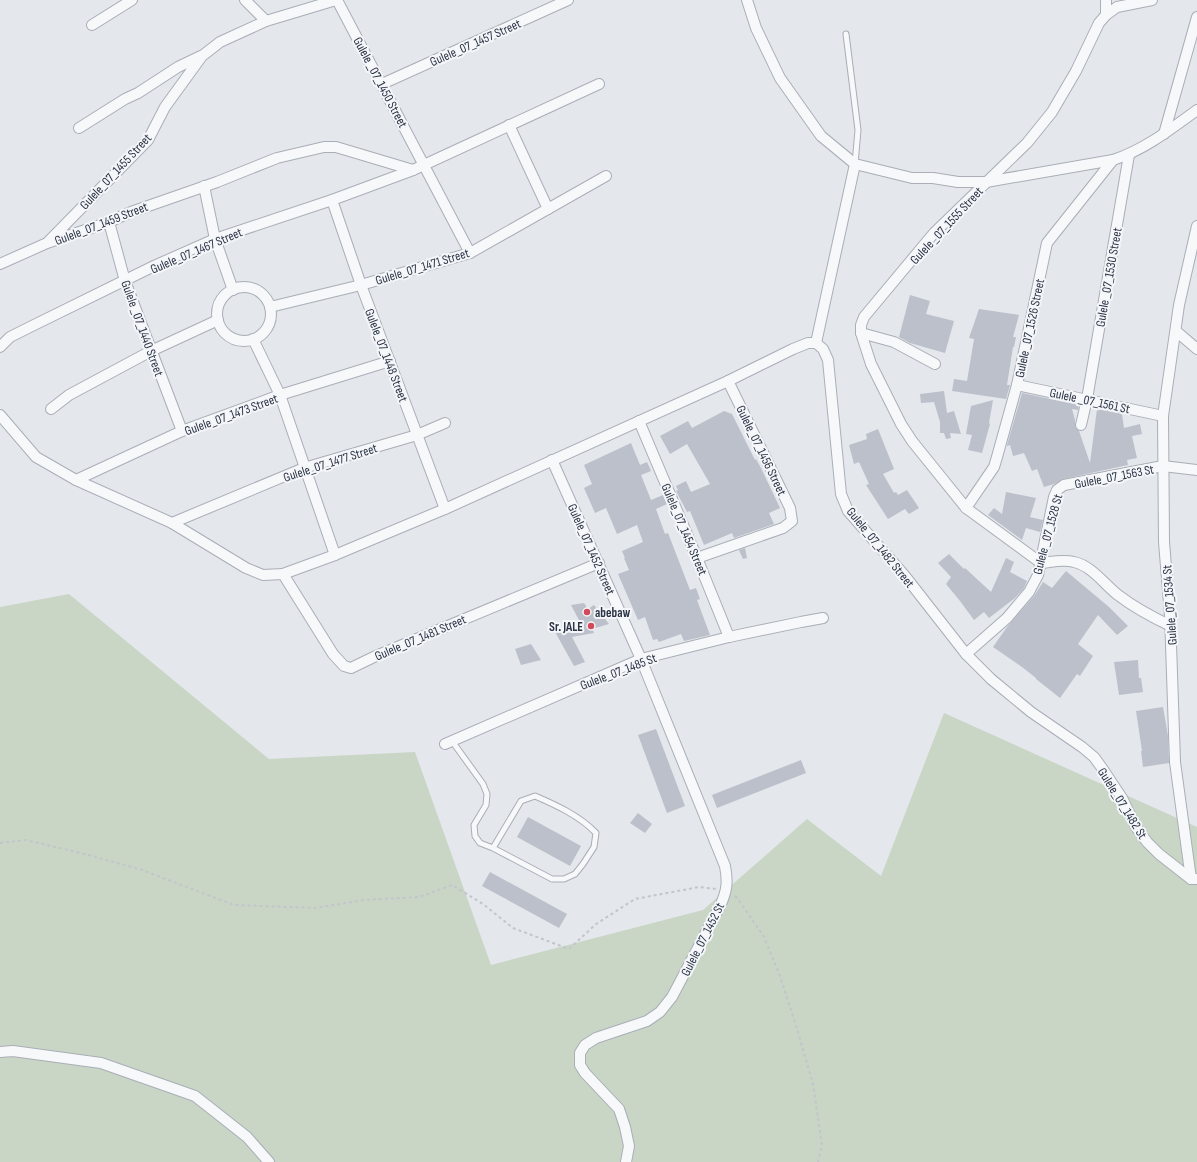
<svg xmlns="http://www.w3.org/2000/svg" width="1197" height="1162" viewBox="0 0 1197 1162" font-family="'Sofia Sans Condensed',sans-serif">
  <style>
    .green { fill: #c9d6c5 }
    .building { fill: #bbc0ca }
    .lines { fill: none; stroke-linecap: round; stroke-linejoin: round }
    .service-casing { stroke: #a9aeb7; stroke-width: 7 }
    .minor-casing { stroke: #a9aeb7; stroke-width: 12 }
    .path { stroke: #c2c5cb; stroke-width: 2; stroke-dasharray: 3 3; stroke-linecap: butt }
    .service { stroke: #f7f8fa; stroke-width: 5 }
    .minor { stroke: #f7f8fa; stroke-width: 10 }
    .poi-dot { fill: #d1495b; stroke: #f4f6f9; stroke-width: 1.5 }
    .labels { text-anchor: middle; stroke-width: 4; stroke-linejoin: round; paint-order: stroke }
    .street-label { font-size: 13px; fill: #2b3445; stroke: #f4f6f9 }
    .poi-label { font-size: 13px; font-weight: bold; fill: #2b3445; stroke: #f4f6f9; text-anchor: start }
  </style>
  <rect width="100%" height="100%" fill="#e4e7ec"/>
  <polygon class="green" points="69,594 269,759 415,752 491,965 703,910 807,819 881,876 944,713 1197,827 1197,1162 0,1162 0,607"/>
  <g class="building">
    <polygon points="910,295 930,301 926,314 954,321 945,353 910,343 899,337"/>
    <polygon points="979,309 1019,315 1013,337 1016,337 1014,347 1013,347 1007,385 1010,385 1006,399 952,391 954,379 967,381 974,339 969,338"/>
    <polygon points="944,391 947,413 954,411 961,434 950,433 951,438 946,439 944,433 940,433 940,422 934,402 921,403 920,394"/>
    <polygon points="1022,393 1079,405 1078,410 1072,409 1075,420 1075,427 1079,431 1090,463 1097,409 1122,414 1124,428 1140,424 1142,434 1132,436 1137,458 1127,460 1128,465 1063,479 1054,484 1044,487 1037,469 1032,471 1024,453 1013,456 1010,445 1007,446 1007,445"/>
    <polygon points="993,400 989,423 990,424 982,453 968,450 972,435 966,434 971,406"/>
    <polygon points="724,411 732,414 755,460 756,459 761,468 780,508 769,513 774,524 734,538 732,533 704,545 690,511 687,512 676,491 678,490 676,486 686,481 691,492 710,484 687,444 670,454 660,436 688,421 692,428"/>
    <polygon points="878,429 894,469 883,474 894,493 896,492 898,495 907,490 919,508 909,514 905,509 888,519 866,485 869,484 859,462 854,464 849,445 867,439 866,434"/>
    <polygon points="631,443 640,465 647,462 651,471 641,475 651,500 663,495 667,504 656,509 665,534 668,533 690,590 696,588 700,599 697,600 710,635 684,641 681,634 659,642 657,639 653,640 645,617 638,620 618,574 629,570 624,558 625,558 622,551 643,542 637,525 617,534 606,508 595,513 584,488 592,484 584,465"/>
    <polygon points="1006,492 1036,498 1030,517 1043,520 1040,532 1026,528 1022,540 988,515 994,508 1002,514"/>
    <polygon points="745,548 747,558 743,559 739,550"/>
    <polygon points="949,554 964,569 965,568 991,592 1006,558 1014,562 1010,572 1027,581 1024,588 1015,598 989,618 984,612 974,620 960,601 946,584 951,577 938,563"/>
    <polygon points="1066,571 1109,607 1128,626 1117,635 1098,615 1078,644 1093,656 1080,676 1077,674 1060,698 1036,679 1036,678 1022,667 993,647 1007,627 1034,596 1043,582 1052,588"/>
    <polygon points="584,603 588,609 594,605 609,624 592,629 594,633 572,637 585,662 574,666 554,630 580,622 571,605"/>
    <polygon points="531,644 541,660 521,665 515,649"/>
    <polygon points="1138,660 1139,678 1141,678 1143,692 1119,695 1114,662"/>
    <polygon points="1163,707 1168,736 1169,763 1143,767 1141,751 1142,751 1136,711"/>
    <polygon points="656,729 685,806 667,813 638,735"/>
    <polygon points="801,760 806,773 717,808 712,795"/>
    <polygon points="638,813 652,824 645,833 630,823"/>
    <polygon points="528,817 581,846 570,866 517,837"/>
    <polygon points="490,872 567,914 559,928 482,886"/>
  </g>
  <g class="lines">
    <g class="service-casing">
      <g id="service">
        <polyline points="846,34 858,130 855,164"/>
        <path d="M452,741L483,784L487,794L486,805L474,825L475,836L480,843L493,848L552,879H564L575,874L583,864L594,847L596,833C580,816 556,805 535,796L521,801L493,848"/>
      </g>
    </g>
    <g class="minor-casing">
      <g id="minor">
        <polyline points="245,0 266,21"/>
        <polyline points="337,0 470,253"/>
        <path d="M747,0L756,28L780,78L792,95L821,136L855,164L912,178H933L958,182H986L1113,160C1144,150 1171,129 1197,110"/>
        <polyline points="1106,0 1106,15"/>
        <path d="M1152,0L1117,7L1106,15L1099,23L1076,71L1052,112L1027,143L934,233L864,317L861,325V333L871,364L901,424L912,441L966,508L1041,563C1052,562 1063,559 1074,562C1092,566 1104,584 1118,595C1135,608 1152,617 1171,626"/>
        <polyline points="92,25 132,0"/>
        <polyline points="382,84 568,0"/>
        <polyline points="509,125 548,209"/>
        <polyline points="79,128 125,99 138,93 178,67 201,56"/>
        <polyline points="1164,134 1197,17"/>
        <polyline points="204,186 215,239 233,290"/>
        <polyline points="332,200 361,285 445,509"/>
        <polyline points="109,222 125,281 182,431"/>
        <polyline points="49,241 148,140 165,107 202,56 220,42 266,21 336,0"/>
        <polyline points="0,264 47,243 109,222 131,212 217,182 277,158 324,147 336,147 413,170"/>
        <circle cx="244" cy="314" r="27"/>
        <polyline points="270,307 361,285 470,253 606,176"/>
        <polyline points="1176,331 1197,349"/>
        <polyline points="861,333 894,342 935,364"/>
        <polyline points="253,339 280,395 335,555"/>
        <polyline points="816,343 823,349 828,360 841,494 848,511 905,576 966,654 991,679 1031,712 1082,747 1094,757 1102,768 1122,798 1136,827 1147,842 1159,854 1191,879 1197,879"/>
        <polyline points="816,343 855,164"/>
        <polyline points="0,347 10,337 32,326 154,266 215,239 332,200 413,170 599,84"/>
        <polyline points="1017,385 1163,416"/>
        <polyline points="51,409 69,395 151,351 218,320"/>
        <polyline points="0,415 36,457 76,480 172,523 246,568 263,575 283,574 335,555 445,509 728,381 793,349 808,343 816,343"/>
        <polyline points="639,421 697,558 729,637"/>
        <polyline points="1081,425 1087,399 1129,155"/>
        <path d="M552,460L641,659L725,866C728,882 727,890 721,904L672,997L660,1012L647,1021L596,1038L585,1045L580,1053V1065L585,1073L619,1109L625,1127L629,1146L626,1162"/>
        <polyline points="76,480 182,431 280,395 390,361"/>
        <polyline points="966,508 994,467 997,457 1017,385 1047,243 1113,160"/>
        <polyline points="172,523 304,468 417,435 445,423"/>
        <polyline points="697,558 783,528 792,521 790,508 728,381"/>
        <polyline points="283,574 333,654 344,666 351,668 378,655 599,563"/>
        <polyline points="966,654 1007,618 1029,592 1038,575 1054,497 1057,490 1064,485 1163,466 1197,470"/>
        <polyline points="445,744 641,659 729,637 801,622 823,618"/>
        <polyline points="1191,879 1175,762 1170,615 1164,542 1163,416 1179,305 1197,226"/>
        <polyline points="0,1052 13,1051 101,1063 195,1096 247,1137 269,1162"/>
      </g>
    </g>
    <g class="path">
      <polyline points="0,843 26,840 85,854 142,870 234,905 315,908 364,900 419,897 452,885 483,904 513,928 569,949 596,924 635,899 699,887 716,889"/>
      <polyline points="735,896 737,898 763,935 779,973 798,1032 813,1084 822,1145 818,1162"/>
    </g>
    <use href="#service" class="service"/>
    <use href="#minor" class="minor"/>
  </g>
  <g class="poi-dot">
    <circle cx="587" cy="612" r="4"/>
    <circle cx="591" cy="626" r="4"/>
  </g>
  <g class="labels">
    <g class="street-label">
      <text transform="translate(475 42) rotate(-24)" y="5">Gulele_07_1457 Street</text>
      <text transform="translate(381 82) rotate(62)" y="5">Gulele _07_1450 Street</text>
      <text transform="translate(115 171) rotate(-47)" y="5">Gulele_07_1455 Street</text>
      <text transform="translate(101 223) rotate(-21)" y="5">Gulele_07_1459 Street</text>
      <text transform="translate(946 225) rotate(-47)" y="5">Gulele _07_1555 Street</text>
      <text transform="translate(196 250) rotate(-23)" y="5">Gulele_07_1467 Street</text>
      <text transform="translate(422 266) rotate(-17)" y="5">Gulele_07_1471 Street</text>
      <text transform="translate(1108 277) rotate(-80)" y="5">Gulele _07_1530 Street</text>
      <text transform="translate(143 328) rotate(70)" y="5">Gulele _07_1440 Street</text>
      <text transform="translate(1029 328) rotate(-78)" y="5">Gulele _07_1526 Street</text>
      <text transform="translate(387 355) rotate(69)" y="5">Gulele_07_1448 Street</text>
      <text transform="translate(1090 400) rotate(12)" y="5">Gulele _07_1561 St</text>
      <text transform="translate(231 414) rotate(-20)" y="5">Gulele_07_1473 Street</text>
      <text transform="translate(762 450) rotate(64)" y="5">Gulele_07_1456 Street</text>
      <text transform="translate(330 462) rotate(-18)" y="5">Gulele_07_1477 Street</text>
      <text transform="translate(1114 476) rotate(-11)" y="5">Gulele_07_1563 St</text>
      <text transform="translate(685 529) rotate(67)" y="5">Gulele_07_1454 Street</text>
      <text transform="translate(1047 534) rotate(-75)" y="5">Gulele _07_1528 St</text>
      <text transform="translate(881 547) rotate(51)" y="5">Gulele_07_1482 Street</text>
      <text transform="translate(592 549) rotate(66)" y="5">Gulele_07_1452 Street</text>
      <text transform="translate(1169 605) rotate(-94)" y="5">Gulele_07_1534 St</text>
      <text transform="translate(420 637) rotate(-23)" y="5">Gulele_07_1481 Street</text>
      <text transform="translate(618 671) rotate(-21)" y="5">Gulele_07_1485 St</text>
      <text transform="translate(1123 803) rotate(58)" y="5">Gulele_07_1482 St</text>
      <text transform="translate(702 939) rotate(-63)" y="5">Gulele_07_1452 St</text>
    </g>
    <g class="poi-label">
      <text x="595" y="617">abebaw</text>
      <text x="583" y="631" text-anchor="end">Sr. JALE</text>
    </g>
  </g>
</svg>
